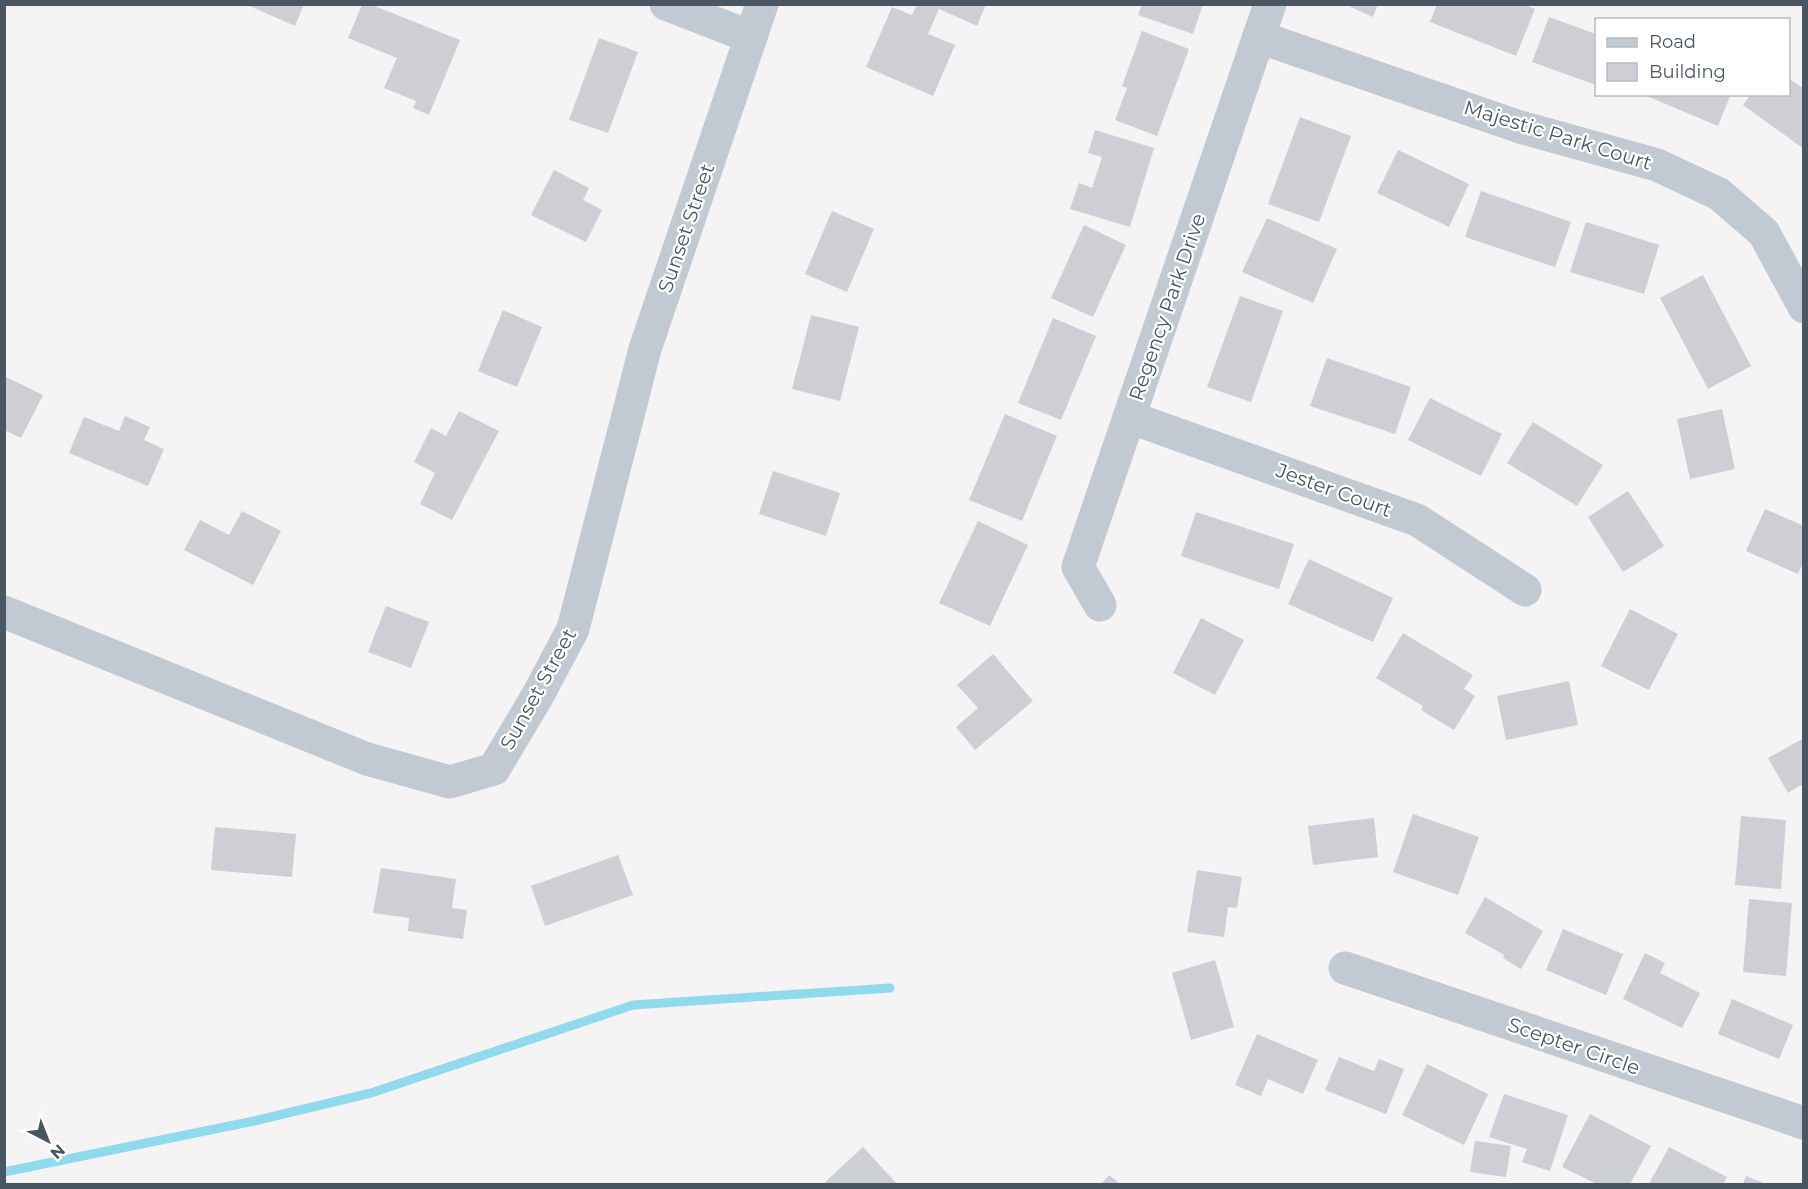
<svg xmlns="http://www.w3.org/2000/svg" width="1808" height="1189" viewBox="0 0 1808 1189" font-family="Montserrat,sans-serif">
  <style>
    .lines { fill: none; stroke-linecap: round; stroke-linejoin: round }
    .stream { stroke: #90daee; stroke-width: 9 }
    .building { fill: #cdcfd5 }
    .minor { stroke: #c1cad2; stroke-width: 33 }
    .labels { text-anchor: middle; stroke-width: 4.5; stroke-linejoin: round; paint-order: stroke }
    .street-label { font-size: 20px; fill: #4a5661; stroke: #fff }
  </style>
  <rect width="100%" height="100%" fill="#f5f3f3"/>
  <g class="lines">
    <polyline class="stream" points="4,1172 254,1121 371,1093 633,1005 890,988"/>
  </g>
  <g class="building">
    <polygon points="245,4 304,4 295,26"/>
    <polygon points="917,4 986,4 977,26 939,9 928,34 955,45 933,96 866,67 892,7 912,15"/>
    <polygon points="1142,4 1203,4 1193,34 1138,15"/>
    <polygon points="1344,4 1378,4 1373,17"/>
    <polygon points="1437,4 1523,4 1535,9 1516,56 1430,22"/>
    <polygon points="362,5 372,5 460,40 429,115 413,108 416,101 384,88 397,58 348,38"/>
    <polygon points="1549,17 1596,34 1596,85 1532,62"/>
    <polygon points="1142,31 1189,49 1157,136 1115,120 1127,88 1122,86"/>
    <polygon points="599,38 638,52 608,133 569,120"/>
    <polygon points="1788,78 1804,89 1804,149 1743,105 1751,94 1788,94"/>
    <polygon points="1642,94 1731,94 1718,126"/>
    <polygon points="1300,117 1351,136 1319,222 1268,204"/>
    <polygon points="1095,130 1154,148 1130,227 1070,209 1079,183 1092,188 1102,157 1088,153"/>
    <polygon points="1398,150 1469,184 1449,227 1377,193"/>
    <polygon points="554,170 589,188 583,200 602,210 586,242 531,215"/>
    <polygon points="1481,191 1571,222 1555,267 1465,237"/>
    <polygon points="832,211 874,229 847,292 805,274"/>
    <polygon points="1267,218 1337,249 1313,303 1242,272"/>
    <polygon points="1586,222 1659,245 1644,294 1570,272"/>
    <polygon points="1084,225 1126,245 1093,317 1051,298"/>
    <polygon points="1703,275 1751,366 1708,389 1660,298"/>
    <polygon points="1240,296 1283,311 1251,402 1207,387"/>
    <polygon points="503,310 542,327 517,387 478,371"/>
    <polygon points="811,315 859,327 840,401 792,389"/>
    <polygon points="1053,318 1096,336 1061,420 1018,403"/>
    <polygon points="1327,358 1411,387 1395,434 1310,406"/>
    <polygon points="4,376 43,395 21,438 4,430"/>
    <polygon points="1430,398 1502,434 1481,476 1408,440"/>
    <polygon points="1722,409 1735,469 1690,479 1677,419"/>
    <polygon points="459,411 499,431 452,520 420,504 435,473 414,462 431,428 446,436"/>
    <polygon points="1005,414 1057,436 1022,521 969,500"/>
    <polygon points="125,416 150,427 144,440 164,449 148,486 69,453 84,417 119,431"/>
    <polygon points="1533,422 1603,465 1577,506 1507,463"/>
    <polygon points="773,471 840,493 826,536 759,514"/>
    <polygon points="1628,491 1664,546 1623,572 1588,517"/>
    <polygon points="1765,509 1804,526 1804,561 1798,574 1746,551"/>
    <polygon points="242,511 281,531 253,585 184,550 200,520 229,535"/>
    <polygon points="1196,512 1294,544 1279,589 1181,556"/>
    <polygon points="978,521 1028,545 990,626 939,603"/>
    <polygon points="1309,559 1393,598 1373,642 1288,604"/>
    <polygon points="386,606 429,622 411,668 368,652"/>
    <polygon points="1630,609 1678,634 1649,690 1601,666"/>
    <polygon points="1201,618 1244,640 1215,695 1173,673"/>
    <polygon points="1403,633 1473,675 1464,689 1475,696 1454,730 1421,710 1423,706 1376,678"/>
    <polygon points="993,654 1033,701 975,750 956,727 978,708 957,685"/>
    <polygon points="1569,681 1578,725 1506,740 1497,696"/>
    <polygon points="1804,738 1804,789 1801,785 1788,793 1768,758"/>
    <polygon points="1413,814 1479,837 1458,895 1393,872"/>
    <polygon points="1741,816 1786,820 1781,889 1735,885"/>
    <polygon points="1374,818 1378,857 1313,865 1308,826"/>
    <polygon points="215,827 296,834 292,877 211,870"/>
    <polygon points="618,855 633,895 545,926 531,886"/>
    <polygon points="381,868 456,879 452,908 467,910 463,939 408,931 409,918 373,913"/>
    <polygon points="1197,870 1242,877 1237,908 1228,907 1224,937 1187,932"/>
    <polygon points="1485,897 1543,931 1521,969 1503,958 1504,955 1465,933"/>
    <polygon points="1749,899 1792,903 1786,976 1743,972"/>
    <polygon points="1563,929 1623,954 1606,995 1546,970"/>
    <polygon points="1645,953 1665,963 1660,973 1700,993 1682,1028 1623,999"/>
    <polygon points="1215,960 1234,1027 1191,1040 1172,973"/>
    <polygon points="1732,999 1793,1025 1779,1059 1718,1034"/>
    <polygon points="1257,1034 1318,1060 1303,1094 1268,1079 1261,1096 1235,1085"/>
    <polygon points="1339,1057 1374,1071 1379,1059 1404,1069 1386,1114 1325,1090"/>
    <polygon points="1427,1064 1488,1094 1464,1145 1402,1115"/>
    <polygon points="1504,1094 1568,1115 1550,1171 1522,1162 1527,1149 1489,1137"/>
    <polygon points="1590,1114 1651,1146 1630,1184 1597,1184 1562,1167"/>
    <polygon points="1475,1141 1511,1146 1506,1177 1470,1172"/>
    <polygon points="863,1147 897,1184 827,1184 825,1182"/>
    <polygon points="1669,1147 1727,1177 1723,1184 1649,1184"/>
    <polygon points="1109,1175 1120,1184 1101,1184"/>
    <polygon points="1746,1176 1766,1184 1743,1184"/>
  </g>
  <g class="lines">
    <g class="minor">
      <polyline points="666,4 751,37"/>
      <polyline points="1259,37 1520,127 1657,165 1719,194 1764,233 1804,307"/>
      <polyline points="1129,417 1417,520 1525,590"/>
      <polyline points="1100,605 1078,567 1270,4"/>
      <polyline points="4,612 367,759 450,782 494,769 538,695 573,629 645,349 762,4"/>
      <polyline points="1345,968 1804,1123"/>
    </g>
  </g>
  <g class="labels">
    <g class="street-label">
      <text transform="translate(1558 135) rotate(17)" y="7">Majestic Park Court</text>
      <text transform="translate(686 228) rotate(-71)" y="7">Sunset Street</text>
      <text transform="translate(1167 307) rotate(-71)" y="7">Regency Park Drive</text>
      <text transform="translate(1334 490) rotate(20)" y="7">Jester Court</text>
      <text transform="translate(538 689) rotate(-61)" y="7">Sunset Street</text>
      <text transform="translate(1574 1046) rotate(19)" y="7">Scepter Circle</text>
    </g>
  </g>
  <rect width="1808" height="1189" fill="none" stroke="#4a5661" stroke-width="12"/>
  <rect x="1595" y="18" width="195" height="78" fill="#ffffff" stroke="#b7bbc0" stroke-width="1.5"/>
  <rect x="1607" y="38" width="30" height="9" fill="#c1cad2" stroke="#b7bbc0" stroke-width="1.5"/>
  <text x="1649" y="48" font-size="18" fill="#4a5661">Road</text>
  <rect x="1607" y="63" width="30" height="18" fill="#cdcfd5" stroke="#b7bbc0" stroke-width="1.5"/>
  <text x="1649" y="78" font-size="18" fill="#4a5661">Building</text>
  <g transform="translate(48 1141) rotate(138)" stroke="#ffffff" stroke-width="4.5" paint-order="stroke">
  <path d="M0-4.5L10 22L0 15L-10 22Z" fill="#4a5661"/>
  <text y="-9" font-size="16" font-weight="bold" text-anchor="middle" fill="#4a5661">N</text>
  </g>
</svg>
